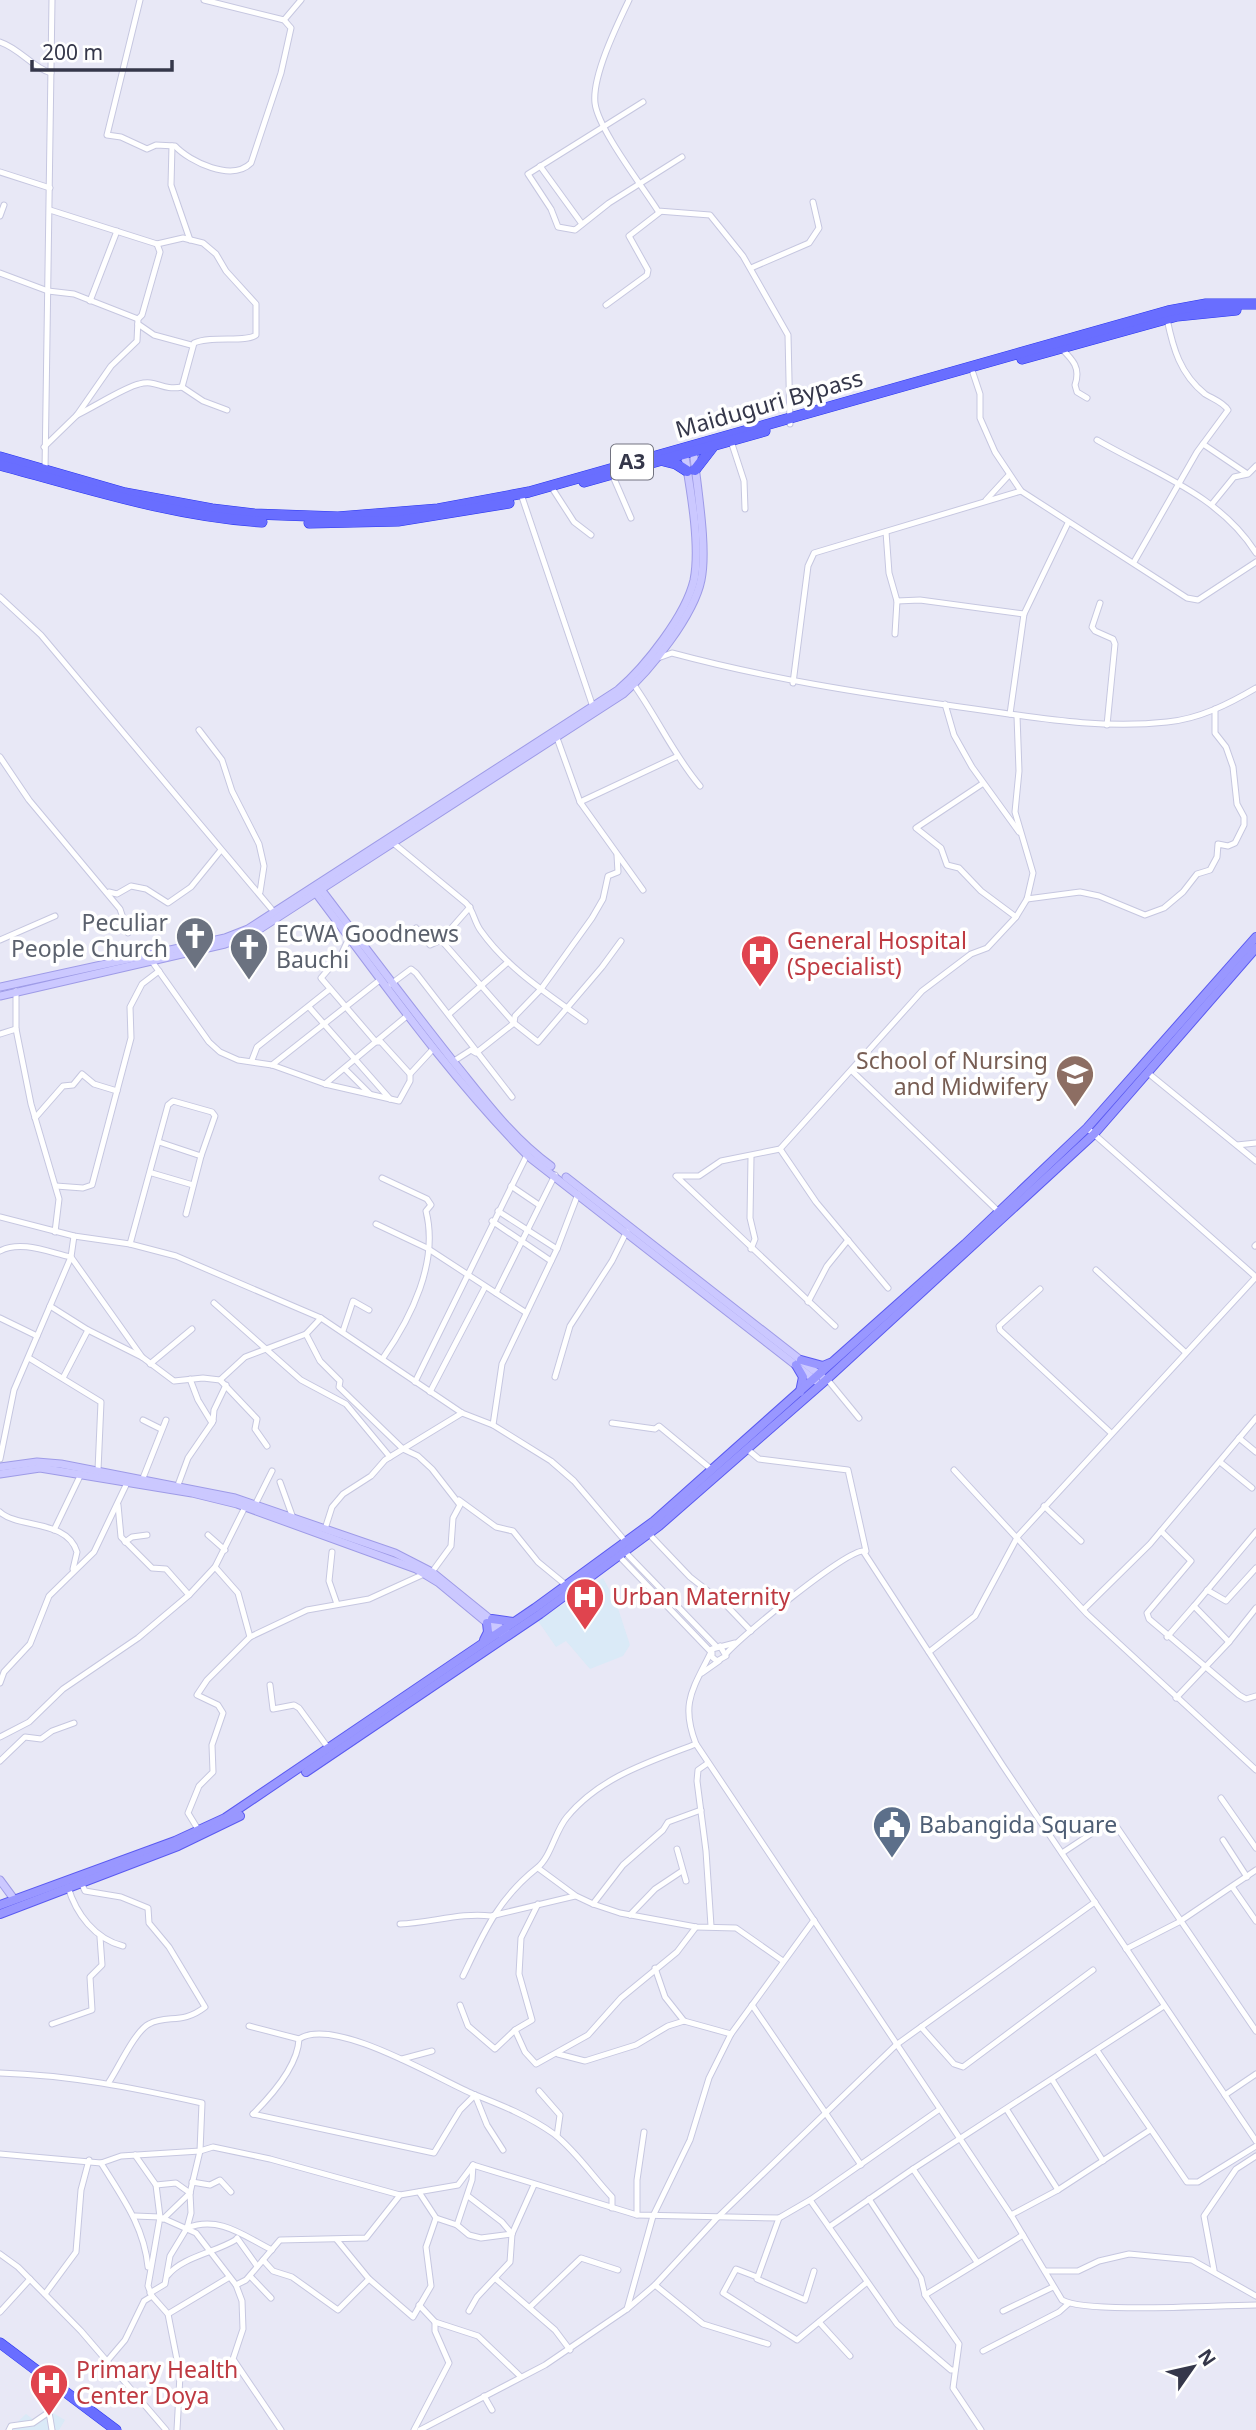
<svg xmlns="http://www.w3.org/2000/svg" width="1256" height="2430" viewBox="0 0 1256 2430" font-family="'Noto Sans',sans-serif">
  <style>
    .medical { fill: #daeaf7 }
    .lines { fill: none; stroke-linecap: round; stroke-linejoin: round }
    .street-casing { stroke: #c6c7e0; stroke-width: 7 }
    .secondary-casing { stroke: #9e9be7; stroke-width: 9 }
    .primary-casing { stroke: #5a5af1; stroke-width: 10 }
    .highway-casing { stroke: #2936ee; stroke-width: 11 }
    .street { stroke: #fff; stroke-width: 5 }
    .secondary { stroke: #cbc8ff; stroke-width: 7 }
    .primary { stroke: #9997ff; stroke-width: 8 }
    .highway { stroke: #696eff; stroke-width: 10 }
    .labels { text-anchor: middle; stroke-width: 7; stroke-linejoin: round; paint-order: stroke }
    .shield { fill: #fff; stroke: #727380; stroke-width: 2 }
    .shield-label { font-size: 21px; font-weight: bold; fill: #35374a }
    .street-label { font-size: 23px; fill: #35374a; stroke: #fff }
    .worship-label { font-size: 23px; fill: #5b616d; stroke: #fff; text-anchor: end }
    .health-label { font-size: 23px; fill: #be3a42; stroke: #fff; text-anchor: start }
    .education-label { font-size: 23px; fill: #785e54; stroke: #fff; text-anchor: end }
    .service-label { font-size: 23px; fill: #4e5e75; stroke: #fff; text-anchor: start }
  </style>
  <rect width="100%" height="100%" fill="#e8e8f6"/>
  <g class="medical">
    <polygon points="603,1578 616,1602 630,1645 623,1656 590,1669 566,1641 556,1647 538,1621"/>
    <polygon points="48,2410 65,2420 59,2430 9,2430 26,2414 34,2420"/>
  </g>
  <g class="lines">
    <g class="street-casing">
      <g id="street">
        <path d="M140,0L107,135L121,137L147,149L156,145L175,146C190,162 232,182 251,163L281,73L291,28L284,20L204,0"/>
        <path d="M629,0C617,25 592,76 595,103C598,129 643,187 658,211L710,215L743,256L788,335L790,424"/>
        <polyline points="284,20 301,0"/>
        <path d="M0,42C21,49 31,67 51,73"/>
        <polyline points="643,102 528,174 551,209 558,227 575,230 609,203 682,157"/>
        <polyline points="172,146 171,185 190,240"/>
        <polyline points="540,166 582,224"/>
        <polyline points="0,172 50,188"/>
        <path d="M50,210L157,244L183,238L203,243L216,254L226,271L256,304V335C246,343 212,335 194,343L182,387"/>
        <polyline points="0,216 4,205"/>
        <polyline points="751,268 809,243 819,228 813,202"/>
        <polyline points="0,273 48,291 74,294 138,319"/>
        <polyline points="90,301 117,231"/>
        <polyline points="606,305 647,275 648,270 629,236 660,212"/>
        <polyline points="138,324 154,335 191,345"/>
        <path d="M1061,348C1073,360 1081,368 1075,385L1077,392L1087,398"/>
        <polyline points="973,373 980,394 980,418 995,452 1021,491 1187,598 1198,600 1256,562"/>
        <path d="M77,415C94,407 125,387 139,384C157,379 161,391 182,387L203,401L227,410"/>
        <path d="M1097,440C1154,473 1220,495 1256,553"/>
        <polyline points="731,441 744,481 745,509"/>
        <polyline points="1203,444 1246,473"/>
        <polyline points="44,447 77,415 111,366 137,341 138,319 142,315 160,252 157,244"/>
        <polyline points="45,471 52,0"/>
        <polyline points="612,474 631,518"/>
        <polyline points="554,491 574,522 591,535"/>
        <polyline points="521,494 594,710"/>
        <polyline points="986,500 1009,475"/>
        <polyline points="1212,504 1234,477 1248,474 1256,466"/>
        <polyline points="886,532 889,573 897,601 920,600 1024,614"/>
        <path d="M1134,562L1197,452L1228,410C1223,402 1213,399 1205,394C1180,374 1173,348 1167,319"/>
        <polyline points="0,597 41,635 274,912"/>
        <polyline points="1100,603 1092,627 1095,631 1113,639 1115,644 1107,725"/>
        <polyline points="895,634 897,601"/>
        <path d="M658,658L672,653C769,679 861,693 960,707C1029,716 1097,730 1167,722C1199,719 1229,704 1256,688"/>
        <polyline points="793,683 808,566 814,553 1021,491"/>
        <path d="M634,685C658,719 673,754 700,786"/>
        <polyline points="945,704 954,735 972,767 1019,832"/>
        <polyline points="1010,714 1024,614 1068,523"/>
        <polyline points="199,730 222,760 232,791 259,844 264,866 260,892"/>
        <polyline points="557,738 580,802 643,890"/>
        <polyline points="0,757 29,800 120,909 128,933"/>
        <polyline points="982,784 916,828 941,848 947,865 959,868 981,891 1016,917"/>
        <polyline points="580,802 676,757"/>
        <path d="M392,842L466,903C474,911 474,922 481,931C508,969 548,994 585,1021"/>
        <polyline points="109,892 117,894 131,886 146,889 168,903 191,887 221,850"/>
        <polyline points="1027,899 1080,892 1099,896 1145,915 1164,908 1183,892 1197,874 1210,870 1217,857 1218,844 1228,846 1235,843 1244,825 1244,817 1237,804 1233,767 1226,747 1215,733 1215,709"/>
        <polyline points="416,928 430,945 441,940 514,1023 538,1042 602,967 621,941"/>
        <polyline points="349,938 341,955 321,978 376,1042 381,1042 410,1074"/>
        <polyline points="0,940 55,916"/>
        <polyline points="441,940 470,907"/>
        <polyline points="151,960 209,1042 220,1052 238,1060 272,1065 325,1084 399,1101 410,1081 410,1074 434,1048"/>
        <polyline points="391,984 411,969 416,973 512,1097"/>
        <polyline points="16,991 16,1029 31,1104 59,1199 55,1232"/>
        <polyline points="309,1007 390,1099"/>
        <polyline points="449,1014 508,962"/>
        <polyline points="0,1034 16,1029"/>
        <polyline points="252,1060 257,1047 330,989"/>
        <polyline points="454,1061 471,1050 476,1053 514,1023 515,1016 541,989 592,918 603,899 608,876 618,872 617,855"/>
        <polyline points="272,1065 381,979"/>
        <polyline points="345,1069 370,1094"/>
        <polyline points="852,1071 999,1212"/>
        <polyline points="1148,1073 1256,1161"/>
        <polyline points="325,1084 408,1015"/>
        <polyline points="35,1118 63,1086 73,1085 82,1074 94,1084 117,1091"/>
        <polyline points="1087,1128 1256,1277"/>
        <polyline points="159,1142 201,1156"/>
        <polyline points="1237,1145 1256,1143"/>
        <polyline points="780,1149 816,1202 888,1288"/>
        <polyline points="152,1173 193,1185"/>
        <path d="M382,1178L427,1199L431,1205L426,1211C439,1262 411,1318 383,1358"/>
        <polyline points="56,1186 83,1188 92,1185 131,1038 130,1007 142,984 159,971"/>
        <polyline points="511,1186 539,1205"/>
        <polyline points="498,1211 557,1249"/>
        <polyline points="0,1217 74,1236 130,1244 176,1256 321,1318 462,1413 493,1425 551,1461 574,1481 626,1542"/>
        <polyline points="492,1221 551,1261"/>
        <polyline points="376,1224 427,1248 525,1312"/>
        <polyline points="130,1244 168,1105 173,1101 212,1112 215,1116 201,1156 186,1214"/>
        <polyline points="1255,1246 1256,1245"/>
        <polyline points="751,1249 755,1239 750,1218 751,1157"/>
        <path d="M0,1251C21,1240 48,1252 71,1257L142,1357"/>
        <polyline points="1096,1270 1185,1352"/>
        <polyline points="1040,1289 999,1326 1000,1330 1110,1432"/>
        <polyline points="496,1293 555,1175"/>
        <polyline points="808,1302 827,1266 848,1240"/>
        <polyline points="214,1303 301,1380 346,1404 390,1457"/>
        <polyline points="50,1306 88,1330 142,1357 174,1381 203,1378 220,1380 257,1419 255,1429 267,1446"/>
        <polyline points="0,1318 37,1336"/>
        <polyline points="321,1318 306,1334 320,1361 340,1381 339,1387 403,1449 418,1456 432,1469 460,1505 453,1518 451,1546 432,1572"/>
        <polyline points="835,1326 676,1176 699,1176 721,1161 780,1149 922,991 971,954 987,948 1016,917 1027,899 1033,873 1015,812 1019,771 1017,716"/>
        <polyline points="343,1331 353,1301 369,1310"/>
        <polyline points="29,1358 101,1402 98,1470"/>
        <polyline points="150,1364 192,1329"/>
        <polyline points="555,1377 570,1326 612,1261 627,1231"/>
        <polyline points="63,1378 88,1330"/>
        <polyline points="190,1379 198,1400 212,1423 213,1421"/>
        <polyline points="827,1379 859,1418"/>
        <polyline points="220,1380 245,1357 306,1334"/>
        <polyline points="415,1382 527,1155"/>
        <polyline points="430,1392 485,1287"/>
        <polyline points="143,1420 161,1429"/>
        <polyline points="213,1421 214,1410 226,1385"/>
        <polyline points="612,1423 655,1429 659,1426 711,1469"/>
        <polyline points="493,1425 502,1364 557,1249 578,1194"/>
        <polyline points="1239,1438 1256,1452"/>
        <polyline points="747,1449 759,1459 848,1470 866,1551"/>
        <polyline points="0,1459 14,1390 71,1257 74,1236"/>
        <polyline points="1220,1462 1252,1488"/>
        <polyline points="954,1470 1087,1614 1256,1770"/>
        <polyline points="143,1478 166,1420"/>
        <polyline points="280,1482 293,1518"/>
        <polyline points="178,1485 188,1458 212,1423"/>
        <polyline points="459,1500 496,1527 513,1531 538,1562 566,1585"/>
        <polyline points="118,1505 121,1537 152,1568 166,1569 189,1595"/>
        <polyline points="255,1505 272,1471"/>
        <polyline points="1044,1506 1081,1541"/>
        <path d="M0,1512C19,1529 67,1519 77,1552L73,1569"/>
        <polyline points="325,1529 332,1507 343,1494 371,1476 385,1460 462,1413"/>
        <polyline points="54,1530 81,1474"/>
        <polyline points="1161,1531 1191,1561 1147,1613 1149,1619 1239,1695 1246,1699 1256,1696"/>
        <polyline points="649,1534 690,1577 727,1606 751,1631"/>
        <polyline points="208,1535 225,1550"/>
        <polyline points="125,1542 132,1537 147,1535"/>
        <polyline points="332,1552 329,1581 337,1604"/>
        <polyline points="625,1552 716,1646"/>
        <polyline points="619,1556 711,1652"/>
        <polyline points="215,1567 238,1593 250,1637"/>
        <polyline points="1207,1590 1226,1601 1256,1568"/>
        <polyline points="1084,1609 1150,1544 1256,1418"/>
        <polyline points="1167,1637 1194,1606"/>
        <polyline points="1229,1642 1194,1606 1256,1532"/>
        <polyline points="720,1646 726,1656 717,1661 712,1657 712,1649 735,1643"/>
        <path d="M711,1652C693,1689 680,1703 696,1744L1011,2215L1062,2300C1086,2314 1221,2305 1256,2305"/>
        <polyline points="929,1652 975,1616 1018,1536 1256,1277"/>
        <path d="M726,1654C741,1636 844,1552 863,1551L1003,1766L1256,2141"/>
        <polyline points="702,1673 719,1661"/>
        <polyline points="0,1683 4,1672 30,1644 49,1596 94,1552 127,1483"/>
        <polyline points="270,1685 273,1709 294,1705 299,1708 329,1749"/>
        <polyline points="1176,1698 1229,1642 1256,1608"/>
        <polyline points="0,1737 29,1722 63,1689 138,1638 189,1595 215,1567 244,1509"/>
        <polyline points="0,1761 25,1737 41,1739 52,1731 74,1723"/>
        <polyline points="708,1763 698,1770 697,1781 706,1851 711,1926"/>
        <polyline points="1221,1798 1256,1848"/>
        <polyline points="199,1831 188,1813 199,1786 213,1772 212,1745 223,1713 218,1705 197,1695 207,1680 250,1637 307,1610 369,1599 424,1574"/>
        <polyline points="1223,1840 1247,1877"/>
        <polyline points="677,1849 686,1881"/>
        <polyline points="1062,1853 1112,1820 1256,2031"/>
        <polyline points="538,1868 576,1896 593,1904 620,1913 696,1927 736,1928 783,1961"/>
        <path d="M81,1882L85,1891L121,1897L148,1908L149,1923L169,1947L205,2007C182,2025 167,2014 149,2024C135,2031 119,2067 109,2082"/>
        <path d="M68,1887C76,1914 95,1939 123,1946"/>
        <polyline points="1233,1888 1256,1921"/>
        <polyline points="593,1904 623,1865 663,1830 668,1822 701,1810"/>
        <polyline points="630,1915 655,1889 682,1871"/>
        <path d="M400,1924C430,1923 462,1912 491,1916L575,1896"/>
        <polyline points="1126,1949 1179,1922 1256,1870"/>
        <polyline points="655,1968 665,1997 684,2021"/>
        <path d="M463,1976C484,1932 498,1899 537,1868C551,1857 555,1831 567,1817C600,1777 649,1762 696,1744"/>
        <polyline points="460,2005 468,2026 495,2049 515,2030 532,2020 519,1974 521,1938 538,1904"/>
        <polyline points="752,2005 861,2165"/>
        <polyline points="52,2024 92,2010 90,1977 102,1965 100,1937"/>
        <path d="M249,2026L299,2039C298,2066 272,2095 253,2114"/>
        <polyline points="921,2027 954,2064 963,2067 1093,1970"/>
        <polyline points="515,2030 525,2052 536,2064 588,2035 621,1998 677,1952 696,1927"/>
        <path d="M299,2039C334,2016 438,2079 473,2094C501,2105 529,2116 554,2134C576,2151 593,2177 612,2197V2208"/>
        <polyline points="1098,2052 1187,2182 1198,2182 1256,2146"/>
        <polyline points="558,2054 585,2061 636,2045 668,2026 684,2021 731,2034"/>
        <polyline points="402,2059 432,2051"/>
        <path d="M0,2073C70,2075 134,2088 202,2103L200,2151L190,2193L191,2213L187,2228L170,2256L165,2284L150,2293"/>
        <polyline points="1053,2081 1103,2161"/>
        <polyline points="539,2091 560,2115 557,2136"/>
        <polyline points="475,2095 487,2125 503,2150"/>
        <polyline points="1225,2095 1256,2074"/>
        <polyline points="1007,2110 1058,2190"/>
        <polyline points="253,2114 434,2153 460,2110 475,2095"/>
        <polyline points="0,2154 101,2163 121,2156 200,2151 213,2147 270,2159 400,2195 458,2185 473,2165"/>
        <polyline points="135,2155 156,2185 160,2217 148,2286 152,2296 168,2314 180,2375 177,2430"/>
        <path d="M101,2163C122,2197 144,2226 148,2267"/>
        <polyline points="473,2165 637,2215 779,2218 810,2200 940,2109"/>
        <polyline points="913,2169 977,2262"/>
        <polyline points="192,2182 210,2185 220,2180 231,2192"/>
        <polyline points="156,2185 176,2183 190,2193"/>
        <polyline points="419,2192 436,2218 457,2225 469,2235 481,2238 512,2234"/>
        <polyline points="468,2196 502,2222 512,2234"/>
        <polyline points="869,2199 921,2278 925,2295 959,2344 953,2388 981,2430"/>
        <polyline points="810,2200 897,2324 951,2370 955,2370"/>
        <polyline points="637,2215 637,2180 644,2132"/>
        <polyline points="1011,2215 1058,2190 1150,2130"/>
        <polyline points="135,2216 160,2217 196,2233 236,2285 242,2301 243,2329 233,2359 281,2430"/>
        <polyline points="779,2218 757,2279 805,2300 814,2271"/>
        <polyline points="163,2219 190,2193"/>
        <polyline points="457,2225 472,2180 473,2165"/>
        <polyline points="829,2227 913,2169 1164,2006"/>
        <path d="M187,2228C219,2215 244,2236 272,2250"/>
        <polyline points="237,2238 257,2266"/>
        <polyline points="337,2240 369,2279 413,2317 431,2286 426,2247 436,2218"/>
        <polyline points="0,2254 18,2267 81,2331 166,2430"/>
        <polyline points="263,2260 273,2271 292,2277 338,2310 369,2279"/>
        <polyline points="1214,2270 1204,2216 1236,2169 1256,2156"/>
        <polyline points="1045,2271 1078,2271 1099,2261 1129,2254 1192,2260 1256,2296"/>
        <path d="M168,2275C182,2257 217,2252 237,2239"/>
        <polyline points="250,2276 271,2298"/>
        <polyline points="757,2277 736,2269 723,2293 797,2340 866,2283"/>
        <polyline points="496,2279 555,2330 570,2350"/>
        <polyline points="236,2285 246,2280 280,2240 366,2238 400,2195"/>
        <polyline points="655,2285 703,2324 768,2344"/>
        <polyline points="45,2294 76,2252 81,2190 89,2160"/>
        <polyline points="925,2295 1023,2235"/>
        <polyline points="419,2305 435,2322 478,2336 520,2376"/>
        <polyline points="530,2307 581,2258 618,2270"/>
        <polyline points="627,2309 653,2216 690,2140 709,2078 731,2034 814,1920"/>
        <polyline points="469,2311 477,2297 510,2262 512,2234 534,2185"/>
        <polyline points="1003,2311 1053,2287"/>
        <polyline points="0,2312 30,2279"/>
        <polyline points="168,2314 228,2278"/>
        <polyline points="819,2322 850,2356"/>
        <polyline points="983,2351 1059,2312 1068,2304"/>
        <polyline points="108,2360 125,2340 144,2301 152,2296"/>
        <polyline points="484,2396 492,2410"/>
        <polyline points="9,2430 11,2426 33,2423 49,2412"/>
        <polyline points="52,2430 49,2412 60,2394"/>
        <polyline points="414,2430 449,2363 435,2331 435,2322"/>
        <polyline points="420,2430 545,2365 627,2309 655,2285 716,2219 896,2045 1095,1902"/>
      </g>
    </g>
    <g class="secondary-casing">
      <g id="secondary">
        <path d="M320,888C364,946 408,1004 453,1061C484,1099 511,1137 551,1166"/>
        <path d="M315,892C383,982 449,1076 529,1157L816,1381"/>
        <path d="M0,987L225,938L248,929L618,690C645,667 686,615 694,580C701,545 690,487 684,451"/>
        <path d="M0,996L225,944L249,936L623,694C650,671 694,615 701,580C708,546 696,483 693,447"/>
        <polyline points="566,1177 826,1380"/>
        <polyline points="0,1467 37,1462 61,1464 235,1498 395,1553 432,1572 506,1632"/>
        <polyline points="0,1474 40,1468 192,1493 237,1504 416,1569 439,1583 503,1636"/>
        <polyline points="0,1880 14,1899"/>
      </g>
    </g>
    <g class="primary-casing">
      <g id="primary">
        <polyline points="801,1360 823,1366 830,1363"/>
        <polyline points="796,1365 803,1377 800,1392"/>
        <polyline points="492,1619 513,1622"/>
        <polyline points="484,1640 488,1632 487,1623"/>
        <polyline points="306,1772 540,1614 659,1526 826,1380 1094,1134 1256,948"/>
        <polyline points="0,1905 175,1841 225,1818 535,1608 654,1521 965,1244 1087,1128 1256,937"/>
        <polyline points="0,1914 178,1846 240,1816"/>
      </g>
    </g>
    <g class="highway-casing">
      <g id="highway">
        <polyline points="1022,359 1177,316 1236,310"/>
        <polyline points="0,457 125,493 212,509 254,514 338,517 438,509 529,492 1168,311 1206,304 1256,304"/>
        <polyline points="664,461 676,464 687,471"/>
        <path d="M0,465C87,488 171,516 262,522"/>
        <polyline points="695,470 712,448"/>
        <polyline points="584,482 765,431"/>
        <polyline points="309,523 398,521 509,503"/>
        <polyline points="0,2343 116,2430"/>
      </g>
    </g>
    <use href="#street" class="street"/>
    <use href="#secondary" class="secondary"/>
    <use href="#primary" class="primary"/>
    <use href="#highway" class="highway"/>
  </g>
  <defs>
    <g id="church-pin" transform="scale(2.0125)"><path d="M0 17L-7.5 6A9.5 9.5 0 1 1 7.5 6Z" fill="#6b7280" stroke="#fff"/><path d="M-1.2-6h2.4v3.5h3.3v2.4h-3.3V6h-2.4V-.1h-3.3v-2.4h3.3Z" fill="#fff"/></g>
    <g id="hospital-pin" transform="scale(2.0125)"><path d="M0 17L-7.5 6A9.5 9.5 0 1 1 7.5 6Z" fill="#e0444e" stroke="#fff"/><path d="M-5-5h3v3.5h4V-5h3V5h-3V1.5h-4V5h-3Z" fill="#fff"/></g>
    <g id="university-pin" transform="scale(2.0125)"><path d="M0 17L-7.5 6A9.5 9.5 0 1 1 7.5 6Z" fill="#8d6e63" stroke="#fff"/><path d="M0-5L7-2L0 1L-7-2ZM-4 1L0 2.5L4 1V4Q0 6-4 4Z" fill="#fff"/></g>
    <g id="civic-pin" transform="scale(2.0125)"><path d="M0 17L-7.5 6A9.5 9.5 0 1 1 7.5 6Z" fill="#5c6f8a" stroke="#fff"/><path d="M-.6-6.5H3V-4.5H.6V-3L4-1V1h2V6H-6V1h2V-1L-.6-3ZM-1.2 2.5V6h2.4V2.5Z" fill="#fff"/></g>
  </defs>
  <g fill-rule="evenodd">
    <use href="#church-pin" x="195" y="936"/>
    <use href="#church-pin" x="249" y="947"/>
    <use href="#hospital-pin" x="760" y="954"/>
    <use href="#university-pin" x="1075" y="1074"/>
    <use href="#hospital-pin" x="585" y="1597"/>
    <use href="#civic-pin" x="892" y="1825"/>
    <use href="#hospital-pin" x="49" y="2383"/>
  </g>
  <g class="labels">
    <rect class="shield" x="611" y="444.5" width="42" height="35" rx="5"/>
    <g class="shield-label">
      <text x="632" y="469">A3</text>
    </g>
    <g class="street-label">
      <text transform="translate(769 404) rotate(-16)" y="8">Maiduguri Bypass</text>
    </g>
    <g class="worship-label">
      <text x="168" y="931">Peculiar<tspan x="168" dy="26">People Church</tspan></text>
      <text x="276" y="942" text-anchor="start">ECWA Goodnews<tspan x="276" dy="26">Bauchi</tspan></text>
    </g>
    <g class="health-label">
      <text x="787" y="949">General Hospital<tspan x="787" dy="26">(Specialist)</tspan></text>
      <text x="612" y="1605">Urban Maternity</text>
      <text x="76" y="2378">Primary Health<tspan x="76" dy="26">Center Doya</tspan></text>
    </g>
    <g class="education-label">
      <text x="1048" y="1069">School of Nursing<tspan x="1048" dy="26">and Midwifery</tspan></text>
    </g>
    <g class="service-label">
      <text x="919" y="1833">Babangida Square</text>
    </g>
  </g>
  <g transform="translate(1193 2367) rotate(56)" stroke="#ffffff" stroke-width="5" paint-order="stroke">
  <path d="M0-5L12 26L0 18L-12 26Z" fill="#35374a"/>
  <text y="-10" font-size="19" font-weight="bold" text-anchor="middle" fill="#35374a">N</text>
  </g>
  <path d="M32 60v10h140v-10" fill="none" stroke="#35374a" stroke-width="3.5"/>
  <text x="42" y="60" font-size="21" fill="#35374a" stroke="#ffffff" stroke-width="5" paint-order="stroke">200 m</text>
</svg>
